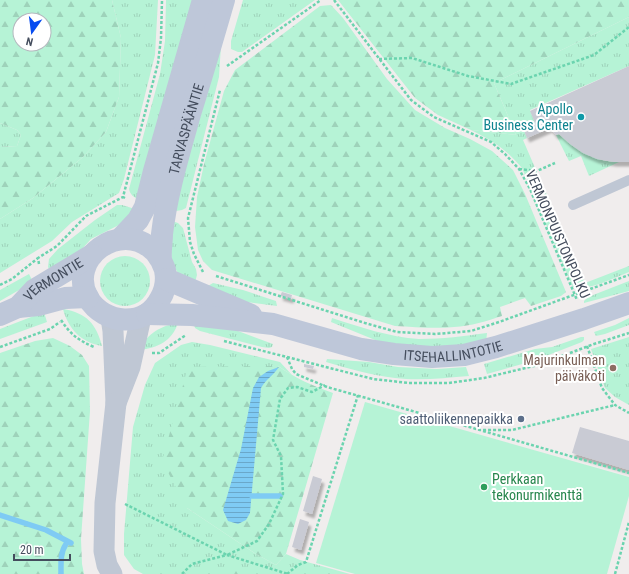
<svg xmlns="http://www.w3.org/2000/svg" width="629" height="574" viewBox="0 0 629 574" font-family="'Roboto Condensed',sans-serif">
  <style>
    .grass { fill: url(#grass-tufts) }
    .forest { fill: url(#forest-firs); fill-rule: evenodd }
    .garden { fill: #b6f3d6 }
    .water { fill: url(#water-rules) }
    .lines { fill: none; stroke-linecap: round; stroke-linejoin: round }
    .stream { stroke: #7fcbf4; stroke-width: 5.5 }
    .building { fill: #c9cbd4; filter: url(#shadow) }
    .path { stroke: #6bd4af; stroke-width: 2.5; stroke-dasharray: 3 2; stroke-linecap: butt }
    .lane { stroke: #bfc7d4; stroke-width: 10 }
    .street { stroke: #bfc7d4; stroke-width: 21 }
    .secondary { stroke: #bec7d9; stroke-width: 22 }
    .culture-dot { fill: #0f9aa8; stroke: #fff; stroke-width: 1.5 }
    .education-dot { fill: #8d6e63; stroke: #fff; stroke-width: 1.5 }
    .service-dot { fill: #5c6f8a; stroke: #fff; stroke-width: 1.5 }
    .leisure-dot { fill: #2e9e5b; stroke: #fff; stroke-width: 1.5 }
    .labels { text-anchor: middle; stroke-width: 4; stroke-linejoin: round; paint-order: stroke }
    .culture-label { font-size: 14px; fill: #0d838f; stroke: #fff; text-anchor: end }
    .street-label { font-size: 14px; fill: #444d5d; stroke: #fff }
    .education-label { font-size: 14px; fill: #785e54; stroke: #fff; text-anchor: end }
    .service-label { font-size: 14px; fill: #4e5e75; stroke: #fff; text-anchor: end }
    .leisure-label { font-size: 14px; fill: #27864d; stroke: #fff; text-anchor: start }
  </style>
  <defs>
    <pattern id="grass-tufts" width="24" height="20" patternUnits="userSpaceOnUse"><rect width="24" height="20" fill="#b6f3d6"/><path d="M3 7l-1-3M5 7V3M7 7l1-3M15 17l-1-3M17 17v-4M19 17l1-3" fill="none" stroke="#9ed2ba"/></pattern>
    <pattern id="forest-firs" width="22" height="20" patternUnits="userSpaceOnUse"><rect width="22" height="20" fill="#b6f3d6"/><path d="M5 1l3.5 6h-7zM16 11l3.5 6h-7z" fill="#9ed2ba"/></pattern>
    <pattern id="water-rules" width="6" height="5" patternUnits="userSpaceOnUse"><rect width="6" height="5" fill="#7fcbf4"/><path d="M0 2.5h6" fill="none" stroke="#6aa7c9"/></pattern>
    <filter id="shadow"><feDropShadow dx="2.5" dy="4.5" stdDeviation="1" flood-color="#0004"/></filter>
  </defs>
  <rect width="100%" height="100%" fill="#f0eded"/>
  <g class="grass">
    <polygon points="112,0 158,0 155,55 124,179 119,193 72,222 52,241 0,273 0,219 33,198 83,157 106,132 119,97 121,38"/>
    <path d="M166,0H194L139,200C134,197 130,195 129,189L160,74L165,41Z"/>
    <polygon points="243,0 315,0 242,52 238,52 231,49 231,41"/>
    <path d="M629,17V66L530,110L535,123L523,128L527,138L523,140L585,283L629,266V272C613,278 590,291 573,287L522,168C506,149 493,141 471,130L516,135L494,83Z"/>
    <polygon points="221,45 219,77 186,208 182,210 176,211 190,141"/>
    <polygon points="0,123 17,130 21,135 17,146 0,147"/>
    <path d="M559,134C576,150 595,162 619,162L589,176L581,156L569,161L556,135Z"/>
    <polygon points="117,205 122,205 135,209 125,222 91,239 82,249 51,273 48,267 49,259 58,249 95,220"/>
    <path d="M172,221L178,223L183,228L192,262L196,269L197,275L194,286C165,270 171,250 172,221Z"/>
    <circle cx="125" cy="281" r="25"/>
    <polygon points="29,274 33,282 0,301 0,290"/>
    <polygon points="629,281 629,291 584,303 584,301 588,297"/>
    <polygon points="213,283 243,290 276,301 277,306 247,302 208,286"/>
    <path d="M63,309C87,313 96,324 102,346C82,343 68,329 63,309Z"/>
    <polygon points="44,312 47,322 0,339 0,329"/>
    <path d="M332,318C360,327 389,337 419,339C442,339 465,336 487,333L486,343L452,349L385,344L331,322Z"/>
    <polygon points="629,318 629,325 605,334 596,336 594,332 615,325"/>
    <path d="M178,323C172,341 158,348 139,350C148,333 160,326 178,323Z"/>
    <polygon points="194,324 222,325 273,344 272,347 269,348 262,347 200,331 195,328"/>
    <polygon points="581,337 584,337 584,340 582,342 533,361 487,374 484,364 535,349 552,347"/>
    <polygon points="629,337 629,405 615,397 605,388 591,349"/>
    <polygon points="192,342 210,345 280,362 292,375 278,366 187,508 256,554 276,565 286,554 300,560 350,574 143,574 134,569 124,555 124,534 133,427 145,385 155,363 181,345"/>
    <path d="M327,359L369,362L398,367L437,369L466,367L469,376C445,378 419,381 395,378C371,375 349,369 326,362Z"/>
  </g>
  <g class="forest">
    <path d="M0,0H112L121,38L119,97L106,132L83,157L33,198L0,219V147L17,146L21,135L17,130L0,123ZM20,20H44V44H20Z"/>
    <polygon points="338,0 629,0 629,17 494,83 516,135 471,130 438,115 415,98"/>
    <path d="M331,5L343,18L387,79L415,110L445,128L470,139L492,151L513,170L525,194L566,292L561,296L531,306L525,298L500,307L502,316C487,321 471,326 454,327C435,329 415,327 395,326L212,270L203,261L198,250L195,227L197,197L204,164L224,91L235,70L320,6Z"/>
    <polygon points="53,338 70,346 82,355 89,366 90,411 81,539 82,564 84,574 0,574 0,353 35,341"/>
    <path d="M278,366C295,378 313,386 333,393L286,554L276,565L256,554L187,508L162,461L188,367Z"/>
    <polygon points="229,567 251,574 224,574"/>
  </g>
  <polygon class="garden" points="365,402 629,477 629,496 607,574 355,574 316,563"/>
  <path class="water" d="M279,367C273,376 266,379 261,388L250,513L246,520L238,524L228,521L223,510L241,449L253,388L259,377L268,371Z"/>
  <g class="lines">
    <g class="stream">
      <polyline points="252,496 280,496"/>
      <polyline points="0,515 46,530 71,543"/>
      <path d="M61,574C61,564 60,553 66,544"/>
    </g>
  </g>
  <g class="building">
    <polygon points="629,66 629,162 614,162 597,159 583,153 570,144 559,134 556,135 550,128 527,138 523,128 535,123 530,111"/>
    <polygon points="282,292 292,295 291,299 280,296"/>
    <polygon points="304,364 314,366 313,369 304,367"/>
    <polygon points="580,427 629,441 629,470 572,453"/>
    <polygon points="313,476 322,479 312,514 303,511"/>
    <polygon points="300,519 309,522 301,550 292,547"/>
  </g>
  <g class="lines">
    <g class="path">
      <polyline points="334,0 411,100 434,117 491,142 505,154 519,169 530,189 577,300"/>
      <polyline points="379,59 412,58 468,76 511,84 594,55 629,27"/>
      <polyline points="227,66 321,0"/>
      <polyline points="519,169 537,171 555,163"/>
      <polyline points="125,198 123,197 158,63 161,38 162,0"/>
      <polyline points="39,264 38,258 57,246 86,216 123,197"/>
      <polyline points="203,272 194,254 190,242 188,218 220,90"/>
      <polyline points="216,276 365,323 397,332 435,334 471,331 499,322 629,275"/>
      <polyline points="0,285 12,279 38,258"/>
      <path d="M61,320C71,335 78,340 94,347"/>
      <polyline points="224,341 373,379 409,383 449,383 484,378 538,365 594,344 629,333"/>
      <polyline points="587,346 602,388 615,405 629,413"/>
      <polyline points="0,347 50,329 60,322"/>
      <polyline points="152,353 159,353 186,335"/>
      <polyline points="287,357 292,369 296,374 327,387 480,430 512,430 615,405"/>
      <polyline points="483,431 629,473"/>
      <polyline points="125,504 227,555 257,541 269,524 283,494 281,456 273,440 280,399 288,388 297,387 312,392 325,385"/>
      <polyline points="182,574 192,564 227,555 288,574"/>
      <polyline points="287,574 298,565 306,562 358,395"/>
      <polyline points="615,574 629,522"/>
    </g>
    <polyline class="lane" points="573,205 629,180"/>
    <g class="street">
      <polyline points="111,318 113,331 116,403 130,367 141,317"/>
      <polyline points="112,574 107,565 104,551 105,503 116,403"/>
    </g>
    <g class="secondary">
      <polyline points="121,238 138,220 145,207 154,171 203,0"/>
      <path id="s1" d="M160,259C158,256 156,252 153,250C120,219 66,259 88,298C104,325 145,328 160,299C165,291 167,280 165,270C164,266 161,262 161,259C160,251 162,242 162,234C167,192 179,154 190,114C202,76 213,38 224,0"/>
      <polyline points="166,279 251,315"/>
      <polyline points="18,307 39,305 65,298 88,297"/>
      <path id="s2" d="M147,314L192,315L273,324L361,349L394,354L432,357L464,355L496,347L584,319L629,303"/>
      <path id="s3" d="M0,315L18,307L34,290L92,255"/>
    </g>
  </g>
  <circle class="culture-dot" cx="581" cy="117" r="4"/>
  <circle class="education-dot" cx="613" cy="368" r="4"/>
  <circle class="service-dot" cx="521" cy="419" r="4"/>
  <circle class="leisure-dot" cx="484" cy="487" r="4"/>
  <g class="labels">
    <g class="culture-label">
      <text x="573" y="114">Apollo<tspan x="573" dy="16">Business Center</tspan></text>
    </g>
    <g class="street-label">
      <text dy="5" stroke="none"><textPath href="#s1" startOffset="388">TARVASPÄÄNTIE</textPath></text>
      <text transform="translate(558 234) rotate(66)" y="5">VERMONPUISTONPOLKU</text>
      <text dy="5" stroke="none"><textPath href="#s3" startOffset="65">VERMONTIE</textPath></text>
      <text dy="5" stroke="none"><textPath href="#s2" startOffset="311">ITSEHALLINTOTIE</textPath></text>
    </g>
    <g class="education-label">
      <text x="605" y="365">Majurinkulman<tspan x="605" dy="16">päiväkoti</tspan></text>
    </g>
    <g class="service-label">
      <text x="513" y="424">saattoliikennepaikka</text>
    </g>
    <g class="leisure-label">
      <text x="492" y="484">Perkkaan<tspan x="492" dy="16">tekonurmikenttä</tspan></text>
    </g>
  </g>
  <g transform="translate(32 32) rotate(194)"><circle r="19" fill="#ffffff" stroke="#b4b8be"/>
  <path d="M0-3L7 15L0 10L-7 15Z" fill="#074cf0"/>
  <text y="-6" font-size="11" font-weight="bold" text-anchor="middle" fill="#444d5d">N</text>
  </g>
  <path d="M14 554v6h56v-6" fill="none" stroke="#444d5d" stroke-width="2"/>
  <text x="20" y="554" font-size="12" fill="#444d5d" stroke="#ffffff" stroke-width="3" paint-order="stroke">20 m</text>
</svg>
